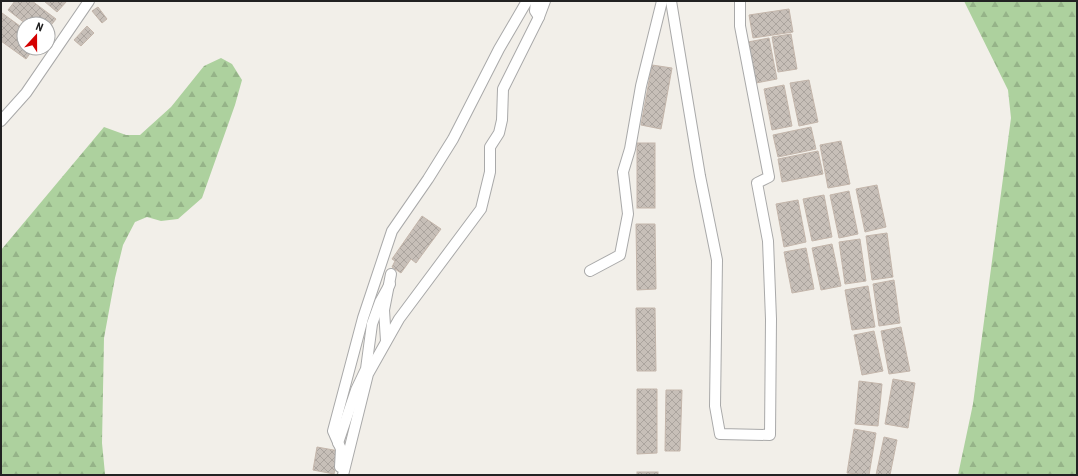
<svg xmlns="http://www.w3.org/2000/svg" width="1078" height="476" viewBox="0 0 1078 476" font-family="'Roboto Condensed',sans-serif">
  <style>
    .forest { fill: url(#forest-firs) }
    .building { fill: url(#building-cross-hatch); stroke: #c4b6ab }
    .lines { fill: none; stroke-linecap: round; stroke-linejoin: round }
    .minor-casing { stroke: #a9a9a9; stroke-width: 12 }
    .minor { stroke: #fff; stroke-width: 10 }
  </style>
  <defs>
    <pattern id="forest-firs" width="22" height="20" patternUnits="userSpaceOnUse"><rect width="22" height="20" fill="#add19e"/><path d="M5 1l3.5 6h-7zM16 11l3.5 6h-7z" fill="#95b388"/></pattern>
    <pattern id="building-cross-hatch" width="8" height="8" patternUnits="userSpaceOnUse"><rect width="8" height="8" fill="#c7bfb8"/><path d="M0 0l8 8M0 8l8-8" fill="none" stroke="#aba49e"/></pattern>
  </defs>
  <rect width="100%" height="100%" fill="#f2efe9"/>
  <g class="forest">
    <polygon points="964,1 1077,1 1077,475 958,475 973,404 1011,118 1008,90"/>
    <polygon points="221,58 232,64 242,80 235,105 202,198 178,219 161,221 147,217 135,222 123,245 115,278 104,338 102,443 105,474 107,475 1,475 1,250 104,127 126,135 140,135 171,107 204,66"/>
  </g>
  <g class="building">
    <polygon points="15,1 32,1 56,19 48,29 48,24 26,24 8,10"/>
    <polygon points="44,1 67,1 57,12"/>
    <polygon points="98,7 107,19 102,23 92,11"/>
    <polygon points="789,9 793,32 753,38 749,15"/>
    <polygon points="2,13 24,29 24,48 34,48 26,59 1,41"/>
    <polygon points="87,26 94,33 81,46 74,40"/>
    <polygon points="791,34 797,69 778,72 772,37"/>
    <polygon points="769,38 777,79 756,83 748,42"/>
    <polygon points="652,65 672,68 661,129 641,125"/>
    <polygon points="809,80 818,122 799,126 790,83"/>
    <polygon points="784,85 792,126 772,130 764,89"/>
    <polygon points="811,127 816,149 778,157 773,135"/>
    <polygon points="841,141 850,184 828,188 820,145"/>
    <rect x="637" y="143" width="18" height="65"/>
    <polygon points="818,151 823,174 782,182 778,159"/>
    <polygon points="877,185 886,227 865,232 856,189"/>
    <polygon points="849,191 858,234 839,238 830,195"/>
    <polygon points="824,195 832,237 812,241 803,199"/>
    <polygon points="798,200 806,242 784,247 776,204"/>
    <polygon points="422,216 441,229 416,263 411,259 401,273 392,267 395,261 392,259"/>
    <polygon points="636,224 655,224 656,289 637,290"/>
    <polygon points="887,233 893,277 872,280 866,236"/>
    <polygon points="860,239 866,281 845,284 839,242"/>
    <polygon points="832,244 841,286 821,290 812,248"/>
    <polygon points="806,248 814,289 792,293 784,252"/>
    <polygon points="894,280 900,323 879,326 873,284"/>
    <polygon points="868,286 875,327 852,330 845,290"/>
    <polygon points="636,308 655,308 656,371 637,371"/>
    <polygon points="901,327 910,371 889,374 881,331"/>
    <polygon points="874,331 883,371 862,375 854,335"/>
    <polygon points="893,379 915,383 908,428 885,424"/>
    <polygon points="859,381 882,384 878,426 855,424"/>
    <polygon points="637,389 657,389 657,453 637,454"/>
    <polygon points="666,390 682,390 680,451 665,451"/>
    <polygon points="854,429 876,433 869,475 847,473"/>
    <polygon points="884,437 897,440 890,475 876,475"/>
    <polygon points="317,447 339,451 334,474 313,470"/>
    <rect x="637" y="472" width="21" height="3"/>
  </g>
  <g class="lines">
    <g class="minor-casing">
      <g id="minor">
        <polyline points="536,1 535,11 539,17"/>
        <polyline points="671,1 700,176 717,260 715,406 720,434 770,435 771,319 768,241 757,183 769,177 740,26 740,1"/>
        <polyline points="1,121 26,93 89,1"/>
        <polyline points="590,271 620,255 628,214 623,172 630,149 641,86 662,1"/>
        <polyline points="386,341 384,310 391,274"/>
        <polyline points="338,443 356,390 366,369 372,324 380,302 390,284"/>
        <polyline points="340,467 341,449 333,431 363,318 392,231 428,179 453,139 499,49 527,1"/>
        <polyline points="343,475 368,374 399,319 481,209 490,172 490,147 499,133 502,120 503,89 539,17 545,1"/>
      </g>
    </g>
    <use href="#minor" class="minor"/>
  </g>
  <rect width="1078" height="476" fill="none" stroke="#222222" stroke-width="4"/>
  <g transform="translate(36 36) rotate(21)"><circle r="19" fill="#ffffff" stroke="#a7a7a7"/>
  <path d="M0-3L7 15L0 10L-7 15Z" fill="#d40000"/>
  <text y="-6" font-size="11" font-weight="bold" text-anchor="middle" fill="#222222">N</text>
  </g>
</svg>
